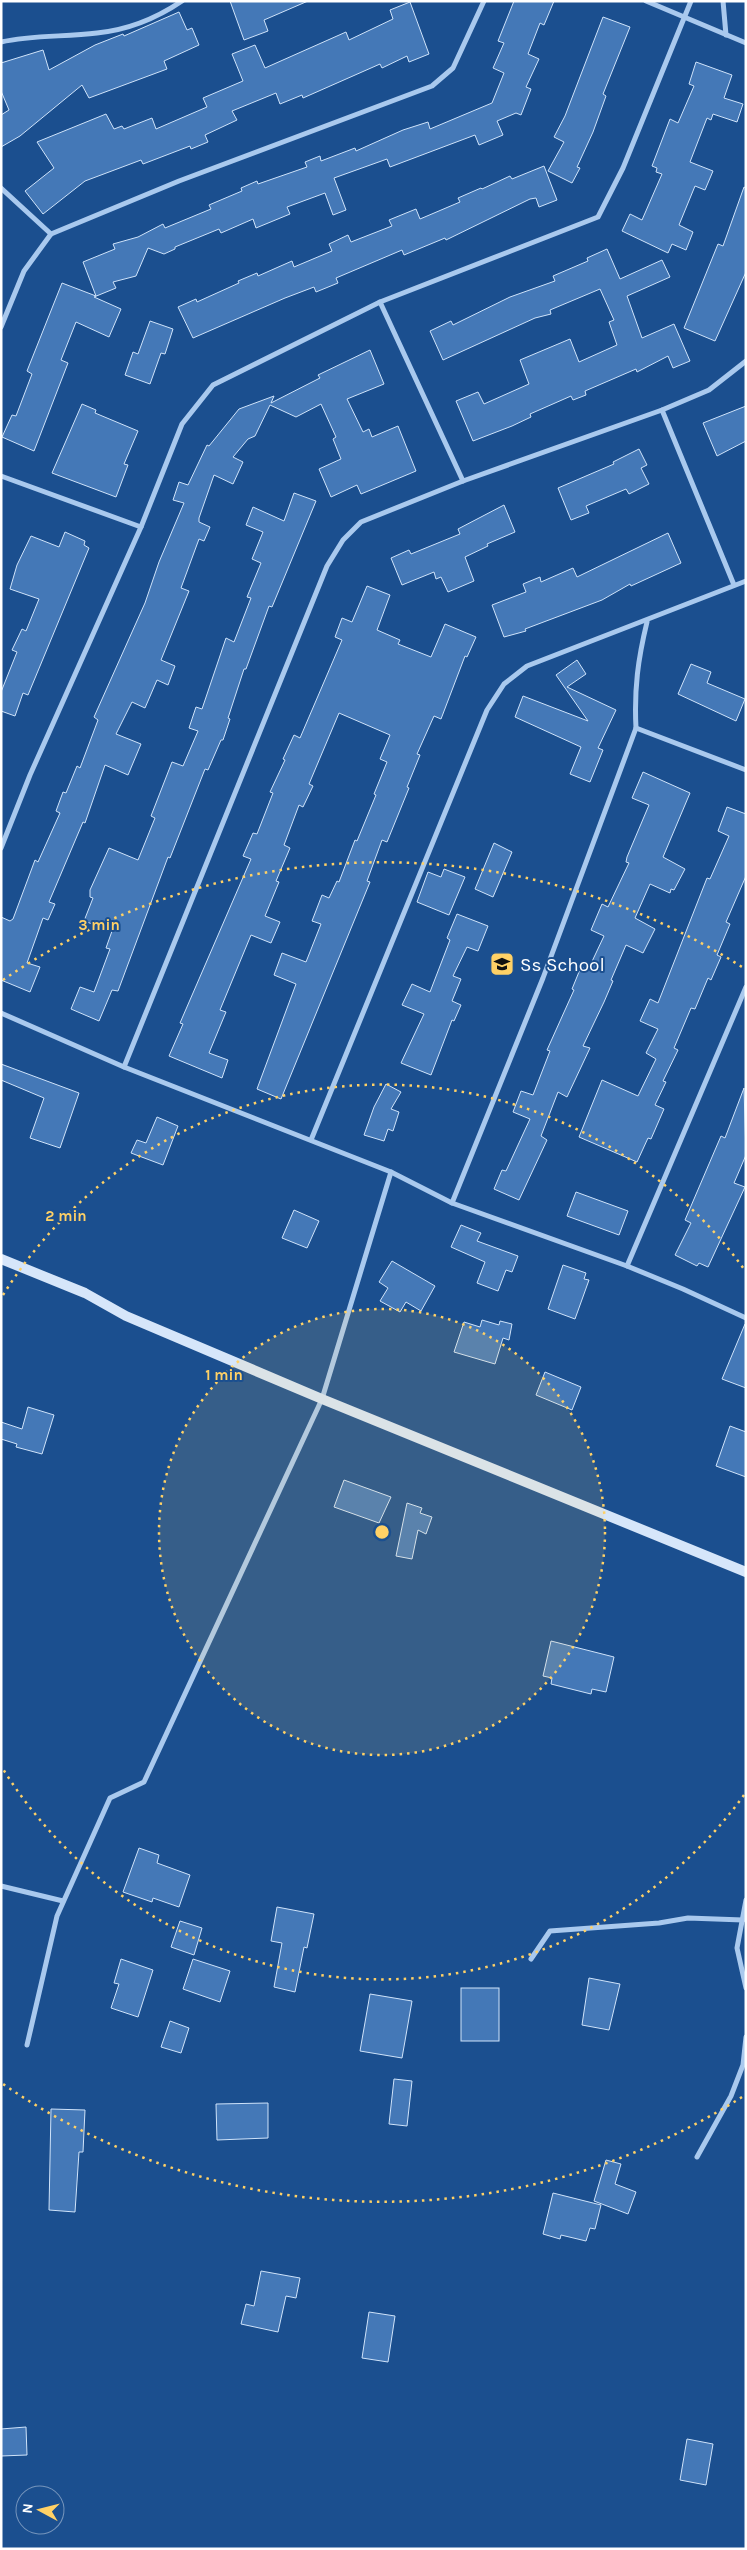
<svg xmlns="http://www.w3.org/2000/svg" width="747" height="2550" viewBox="0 0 747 2550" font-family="Karla,sans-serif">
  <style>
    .building { fill: #4478b7; stroke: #cfe3fa }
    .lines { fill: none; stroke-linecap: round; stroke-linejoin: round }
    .street { stroke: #a9c9ee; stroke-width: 5 }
    .secondary { stroke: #d6e6fa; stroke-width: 10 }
    .ring { fill: none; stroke: #ffd166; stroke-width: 2.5; stroke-dasharray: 2.5 5 }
    .labels { text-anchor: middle; stroke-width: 4; stroke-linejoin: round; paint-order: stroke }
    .poi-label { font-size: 19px; fill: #fff; stroke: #1b4f8f; text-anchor: start }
    .centre { fill: #ffd166; stroke: #1b4f8f; stroke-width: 2.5 }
    .ring-label { font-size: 15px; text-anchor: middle; font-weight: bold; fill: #ffd166; stroke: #1b4f8f; stroke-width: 4; stroke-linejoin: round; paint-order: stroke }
  </style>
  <rect width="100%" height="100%" fill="#1b4f8f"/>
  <g class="building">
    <polygon points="230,1 308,1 264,20 268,31 244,40"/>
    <polygon points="514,1 554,1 544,25 540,23 528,54 539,59 526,87 531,89 521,115 516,113 497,121 503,135 479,145 475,135 390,167 387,159 334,178 346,210 333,215 325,193 287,207 290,214 256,228 253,219 221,233 219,229 175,247 175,249 164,254 148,248 136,276 113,282 116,288 94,297 121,309 109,337 76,322 61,360 68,363 34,451 2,437 12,415 16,416 32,374 27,371 62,283 96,296 83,262 115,249 113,244 138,237 163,224 165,228 211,209 209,205 242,191 241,188 257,181 258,184 307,167 305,162 320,156 321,161 355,148 356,151 403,130 428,122 430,129 492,103 504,73 493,68 504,43 498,41"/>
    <polygon points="410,2 429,54 409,62 407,56 382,68 380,64 303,98 302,95 280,104 276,93 232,111 237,120 205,135 208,142 191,149 190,146 143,164 141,160 85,181 43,214 25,191 54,168 37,142 106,114 114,129 122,126 124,129 152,118 156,129 207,107 203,98 243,81 232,54 255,45 265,68 346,32 349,40 393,19 390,10"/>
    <polygon points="179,12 187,30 192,28 199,45 164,61 167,69 89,98 82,85 20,136 1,147 1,115 9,110 1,91 1,63 43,50 49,70 95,45 123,34 124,36"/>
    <polygon points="603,17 630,27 603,94 606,96 593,132 577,167 580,168 572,183 548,171 564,142 554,137 565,116"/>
    <polygon points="696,62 732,75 724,98 743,104 737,122 713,114 711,120 707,118 690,162 713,171 705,190 695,186 679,225 693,232 686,250 672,244 668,253 622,231 630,214 642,220 662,174 656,172 657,168 652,166 670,119 678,123 694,86 689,84"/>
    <polygon points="544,166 557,200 539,207 536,198 530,199 446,240 445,238 404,255 402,250 336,278 338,283 316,292 314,287 285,298 193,338 178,307 196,299 197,302 239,283 238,281 257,273 258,276 292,261 294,267 332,251 329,244 348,235 351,242 392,226 389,220 416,209 420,219 460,202 458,198 481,188 482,189 510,176 512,179"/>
    <polygon points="744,187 746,188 746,272 715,341 684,328 718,244 723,246"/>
    <polygon points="607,249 620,279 662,260 670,277 627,296 642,338 674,324 690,361 673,368 668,356 637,372 636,369 585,391 586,395 573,400 571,396 530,414 531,417 512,426 473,441 456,401 478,392 484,404 529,384 520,360 570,339 579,362 617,345 609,322 614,320 600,289 550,310 551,314 535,318 443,360 430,331 451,321 453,325 510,297 555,281 553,276 588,261 587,258"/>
    <polygon points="150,321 173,329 165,354 161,353 150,384 125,375 133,352 138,354"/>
    <polygon points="370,350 384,384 347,399 363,432 369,429 372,437 398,426 416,471 361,494 357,485 331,497 319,469 341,459 333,439 336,437 321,404 296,417 270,405 255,436 248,439 233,457 243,462 233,484 214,475 199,518 199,522 210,527 204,541 199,539 181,588 189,591 161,660 175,666 168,685 157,680 145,708 132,702 116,734 141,744 128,775 105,765 85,823 83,822 49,902 55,904 48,920 43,918 27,963 40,967 30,992 1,980 1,917 10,921 13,919 35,860 38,862 60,813 56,811 63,792 66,793 77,766 80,768 98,720 94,717 145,603 159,562 184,503 173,500 179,482 188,485 207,445 209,446 239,409 274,396 271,403 320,378 318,375"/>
    <polygon points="82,404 96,410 95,413 138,431 124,464 128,465 116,497 52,473"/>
    <polygon points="746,406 746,441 717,456 703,423"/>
    <polygon points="639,449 647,465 641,468 649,484 629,494 626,489 586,506 589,513 571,520 558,488 614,464 613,462"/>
    <polygon points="294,493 316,501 272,607 269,606 246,669 244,669 228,718 230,719 223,740 221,740 208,770 205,769 170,858 168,857 118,991 112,990 99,1021 71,1009 80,987 94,992 110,949 106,948 112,931 84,921 93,898 90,897 90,890 109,848 138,860 155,818 151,816 172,762 183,766 198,731 189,728 196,707 202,709 226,638 234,642 251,598 247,597 261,563 252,559 263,532 246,525 253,507 284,521"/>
    <polygon points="504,505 515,532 487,544 488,546 465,557 474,581 448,592 441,577 436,579 434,572 402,585 391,558 409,550 411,554 460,534 458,529"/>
    <polygon points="65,532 85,541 84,545 89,548 28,695 23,693 15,716 1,711 1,692 17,652 12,650 22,629 26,631 39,599 10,589 17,565 31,536 59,547"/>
    <polygon points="668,533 681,563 631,586 630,584 602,600 525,629 526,631 504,637 492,605 526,592 523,584 540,577 541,582 573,568 577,577"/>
    <polygon points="367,586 390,595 377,630 400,640 398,644 431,657 445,624 476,637 467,657 465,656 441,719 434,716 417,754 420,755 407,787 409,788 387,842 382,840 367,881 370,882 281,1099 257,1089 296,984 274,975 282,953 306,962 321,924 312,921 322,895 329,898 337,881 339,882 355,840 357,841 376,795 374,794 387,762 380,759 390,735 339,713 309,784 313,786 303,807 299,805 284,845 290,848 276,881 279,882 265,916 280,922 271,943 251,935 220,1010 226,1012 209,1053 228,1060 222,1078 169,1056 183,1024 180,1023 251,859 243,856 253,833 257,834 273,793 270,792 285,760 283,759 294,735 300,738 342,640 335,637 342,618 352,622"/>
    <polygon points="577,660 586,674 567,687 616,710 598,748 603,750 590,782 570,774 581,747 515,717 523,696 588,721 556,675"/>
    <polygon points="691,664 711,672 707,683 745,699 736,721 678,694"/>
    <polygon points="643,772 690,793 663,857 685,869 674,890 671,889 670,893 650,884 635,918 655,929 643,953 626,945 611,980 613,981 604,1002 583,1046 590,1048 567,1097 558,1092 541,1136 547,1140 519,1200 494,1189 502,1170 506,1171 530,1119 513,1112 521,1091 533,1095 550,1051 547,1050 574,990 572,989 581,967 588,970 604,936 591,930 602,904 608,907 629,863 626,862 627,857 649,805 632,798"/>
    <polygon points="727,807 746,814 746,876 726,922 730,924 717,955 721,957 711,980 708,978 695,1009 691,1008 674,1048 678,1050 663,1081 666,1082 655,1105 664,1109 651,1139 648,1138 637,1162 579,1137 602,1080 638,1096 656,1059 646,1053 658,1029 640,1021 650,999 658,1003 707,878 710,879 729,836 718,831"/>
    <polygon points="494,843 512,852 493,897 475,889"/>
    <polygon points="444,869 465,877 449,915 417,902 428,872 441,877"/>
    <polygon points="457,914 488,926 478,951 467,947 453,976 461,979 452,1001 461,1005 454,1021 452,1020 431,1075 401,1063 424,1014 402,1005 412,984 430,992 450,940 447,938"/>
    <polygon points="1,1064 79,1093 60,1148 30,1138 44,1098 1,1080"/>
    <polygon points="386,1084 401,1092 391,1109 399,1112 393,1131 388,1129 384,1141 364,1135 374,1107"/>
    <polygon points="744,1088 746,1155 734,1183 745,1187 708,1267 699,1263 697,1266 675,1255 691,1223 685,1220 721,1136 725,1138"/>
    <polygon points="157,1117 178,1126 163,1165 131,1153 137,1140 146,1143"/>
    <polygon points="576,1192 628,1211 619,1235 567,1216"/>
    <polygon points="294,1210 319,1221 307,1248 282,1238"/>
    <polygon points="461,1225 481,1233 477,1241 518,1256 512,1272 506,1270 498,1291 477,1283 485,1262 451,1247"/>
    <polygon points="392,1261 435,1286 421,1311 406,1302 400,1312 380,1301 388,1288 379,1282"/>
    <polygon points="563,1265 586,1273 584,1279 589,1280 575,1319 548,1309"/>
    <polygon points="482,1320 499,1325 500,1321 512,1324 509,1340 503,1338 495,1364 454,1352 464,1322 480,1327"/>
    <polygon points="745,1324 746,1324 746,1388 722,1379"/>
    <polygon points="545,1372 581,1387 572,1410 536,1395"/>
    <polygon points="28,1407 54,1415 42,1454 16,1447 17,1444 1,1439 1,1422 22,1429"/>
    <polygon points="730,1426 746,1432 746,1477 716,1466"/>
    <polygon points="344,1480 391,1497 379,1523 334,1507"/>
    <polygon points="407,1503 422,1508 420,1513 432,1517 426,1534 418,1530 412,1559 396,1556"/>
    <polygon points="551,1641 614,1657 606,1692 592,1689 591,1694 551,1684 552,1678 543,1676"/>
    <polygon points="139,1848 159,1855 157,1863 190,1875 179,1907 153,1898 152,1902 123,1892"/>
    <polygon points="277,1907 314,1914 307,1948 304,1947 295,1992 274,1987 282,1943 271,1941"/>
    <polygon points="180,1921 202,1928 194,1955 171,1947"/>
    <polygon points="121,1959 153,1970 138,2017 111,2008 119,1984 114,1983"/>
    <polygon points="193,1959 230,1971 220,2002 183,1989"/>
    <polygon points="589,1978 620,1984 609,2030 582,2025"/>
    <rect x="461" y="1988" width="38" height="53"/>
    <polygon points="370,1994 412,2001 402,2058 360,2051"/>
    <polygon points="170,2021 189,2028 181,2053 161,2047"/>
    <polygon points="394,2079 412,2081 407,2126 389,2124"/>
    <polygon points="268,2103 268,2138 217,2140 216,2104"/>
    <polygon points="51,2109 85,2110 83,2152 79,2152 75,2212 49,2210"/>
    <polygon points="606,2160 621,2164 615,2184 636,2192 628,2214 594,2201"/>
    <polygon points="553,2193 601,2205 595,2229 590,2228 586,2241 561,2235 560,2239 543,2234"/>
    <polygon points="261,2271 300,2278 296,2298 286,2296 278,2332 241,2324 246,2304 254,2306"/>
    <polygon points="369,2312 395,2316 388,2362 362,2358"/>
    <polygon points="26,2427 27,2455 1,2456 1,2429"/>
    <polygon points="687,2439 713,2444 706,2485 680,2480"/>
  </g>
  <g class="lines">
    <g class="street">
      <polyline points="646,1 746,43"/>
      <polyline points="723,1 726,35"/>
      <path d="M1,42C32,35 65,37 97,33C127,30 157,18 182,1"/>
      <polyline points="1,188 51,234"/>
      <polyline points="380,302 463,481"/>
      <polyline points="1,327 24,271 51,234 179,181 432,86 453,68 484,1"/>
      <polyline points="662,410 734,585"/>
      <polyline points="1,476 141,527"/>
      <polyline points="636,728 746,770"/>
      <polyline points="1,848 30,775 141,527 182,424 213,385 380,302 598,217 623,168 691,1"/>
      <polyline points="1,1013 124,1067 391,1172 452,1203 627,1266 683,1289 746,1318"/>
      <polyline points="124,1067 327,566 343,540 361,522 463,481 662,410 709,390 746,361"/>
      <polyline points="311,1140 487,710 504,684 527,666 746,581"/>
      <path d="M452,1203L543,978L636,728C634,689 638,659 647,622"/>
      <polyline points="627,1266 746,987"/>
      <polyline points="1,1886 63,1901"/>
      <polyline points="746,1900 737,1948 746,1988"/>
      <polyline points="531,1959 550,1931 659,1923 688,1918 743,1920"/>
      <polyline points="27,2045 57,1916 110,1798 144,1782 322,1399 391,1172"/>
      <polyline points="697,2157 731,2096 743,2065 746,2037"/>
    </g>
    <polyline class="secondary" points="1,1259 85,1293 126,1316 322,1399 746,1572"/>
  </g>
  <circle cx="382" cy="1532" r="223" fill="#ffd166" fill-opacity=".12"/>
  <g class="ring">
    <circle cx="382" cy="1532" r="223"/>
    <path d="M744 1795A447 447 0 0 1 3 1769M3 1295A447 447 0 0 1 744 1269"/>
    <path d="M742 2097A670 670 0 0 1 3 2084M3 980A670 670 0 0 1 742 967"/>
  </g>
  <defs>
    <g id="school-square" transform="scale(1.25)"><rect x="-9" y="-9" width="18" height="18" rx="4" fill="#ffd166" stroke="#1b4f8f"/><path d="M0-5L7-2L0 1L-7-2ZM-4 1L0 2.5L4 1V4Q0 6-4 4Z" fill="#111"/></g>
  </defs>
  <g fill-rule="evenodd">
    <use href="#school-square" x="502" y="964"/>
  </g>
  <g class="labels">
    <g class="poi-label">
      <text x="520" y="971">Ss School</text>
    </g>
  </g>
  <circle cx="382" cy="1532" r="8" class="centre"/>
  <g class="ring-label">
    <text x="99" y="930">3 min</text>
    <text x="66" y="1221">2 min</text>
    <text x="224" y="1380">1 min</text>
  </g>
  <rect width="747" height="2550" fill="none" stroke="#ffffff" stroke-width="5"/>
  <g transform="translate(40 2510) rotate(277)"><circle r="24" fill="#1b4f8f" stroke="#7695bc"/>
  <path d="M0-4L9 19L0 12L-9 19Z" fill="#ffd166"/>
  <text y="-8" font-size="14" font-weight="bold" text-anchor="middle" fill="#ffffff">N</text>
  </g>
</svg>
